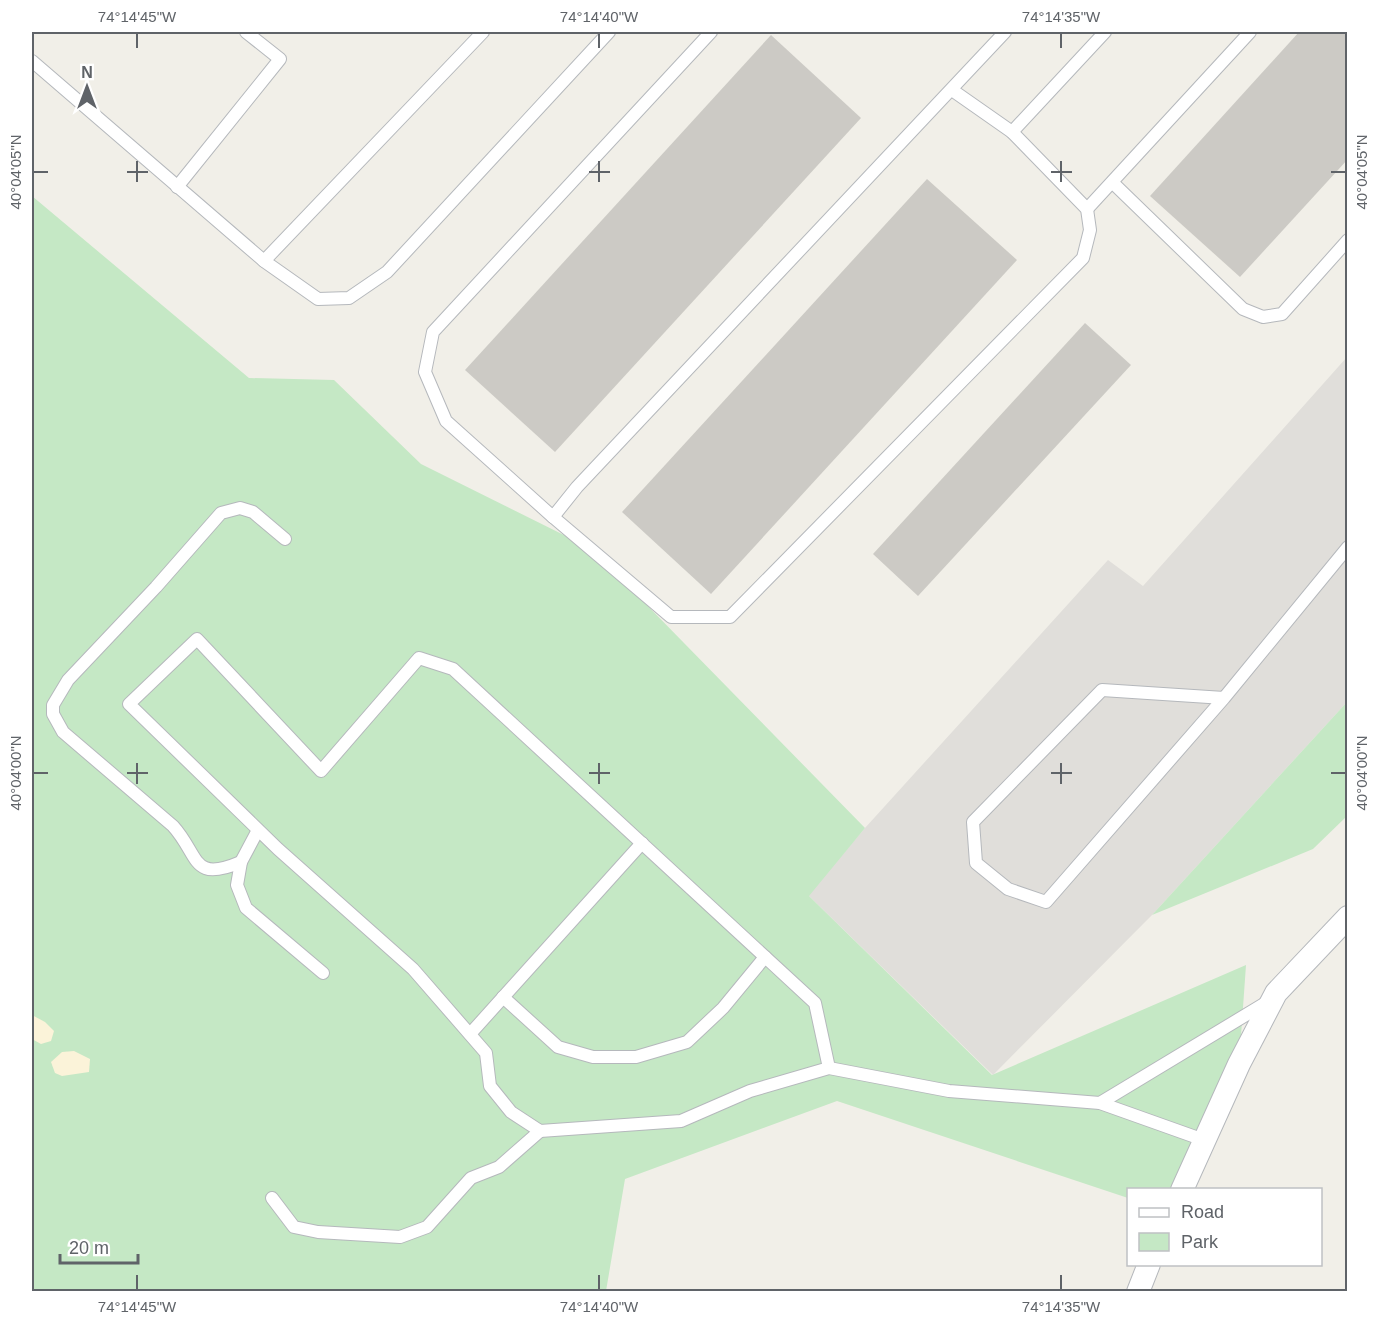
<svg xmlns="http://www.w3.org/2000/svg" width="1379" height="1323" viewBox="0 0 1379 1323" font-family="Helvetica,sans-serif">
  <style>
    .industrial { fill: #e0deda }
    .green { fill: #c5e8c5 }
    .sand { fill: #fbf3d9 }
    .building { fill: #cccac5 }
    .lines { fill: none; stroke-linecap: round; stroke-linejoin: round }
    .service-casing { stroke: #b5b8bc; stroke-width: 14 }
    .minor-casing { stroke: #b5b8bc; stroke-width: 24 }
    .service { stroke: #fff; stroke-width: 12 }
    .minor { stroke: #fff; stroke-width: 22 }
    .ticks { fill: none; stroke: #5f6368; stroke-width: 2 }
    .neatline { fill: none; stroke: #5f6368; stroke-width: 2 }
    .ticks-label { font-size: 15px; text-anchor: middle; fill: #5f6368 }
  </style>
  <rect width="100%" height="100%" fill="#f1efe8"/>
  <polygon class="industrial" points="1347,357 1347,702 1152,915 993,1075 808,895 865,828 1108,560 1143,586"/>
  <g class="green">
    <polygon points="32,196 249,378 334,380 421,464 592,549 865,828 809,896 992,1075 1246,965 1239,1064 1182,1189 1128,1190 1128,1198 837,1101 625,1179 606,1291 32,1291"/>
    <polygon points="1347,702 1347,816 1313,849 1152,915"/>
  </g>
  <g class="sand">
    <polygon points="32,1015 45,1022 54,1031 51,1041 41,1044 32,1039"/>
    <polygon points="74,1051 90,1059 89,1072 62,1076 55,1073 51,1062 62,1052"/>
  </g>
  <g class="building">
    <polygon points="1299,32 1348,32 1348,159 1240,277 1150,196"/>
    <polygon points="771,35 861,118 555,452 465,370"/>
    <polygon points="927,179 1017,260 711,594 622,512"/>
    <polygon points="1085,323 1131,365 918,596 873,554"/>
  </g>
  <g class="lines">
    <g class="service-casing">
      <g id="service">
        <polyline points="483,32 264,261 318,299 349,298 387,272 609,32"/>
        <polyline points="711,32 433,332 425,372 446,421 553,517 577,487 1005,32"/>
        <polyline points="32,61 264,261"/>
        <polyline points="1012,132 1105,32"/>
        <polyline points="1113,183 1243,309 1263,317 1282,314 1348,240"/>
        <polyline points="177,187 280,59 246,32"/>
        <polyline points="1087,209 1250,32"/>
        <polyline points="553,517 671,617 730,617 1083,258 1090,230 1087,209 1012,132 952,90"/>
        <polyline points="1224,698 1102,690 973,822 976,863 1008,889 1046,902 1224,698 1348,547"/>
        <polyline points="258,830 241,862 237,885 246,908 323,973"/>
        <path d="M241,862C191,883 200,856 173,826L63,732L53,714V705L68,680L156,587L221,513L240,508L253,512L285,539"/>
        <polyline points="503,997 558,1047 593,1057 636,1057 687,1042 723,1008 765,957"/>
        <polyline points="470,1034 642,843"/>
        <polyline points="829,1068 815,1003 453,669 419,658 321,771 197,639 129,704 278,849 413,969 486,1053 490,1086 511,1112 540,1131 681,1121 750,1091 829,1068 949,1091 1100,1103 1204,1140"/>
        <polyline points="1100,1103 1269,1001"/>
        <polyline points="272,1198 294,1227 318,1232 400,1237 427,1227 471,1178 499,1167 540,1131"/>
      </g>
    </g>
    <g class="minor-casing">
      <g id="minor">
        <polyline points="1182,1190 1239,1064 1276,993 1348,917"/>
        <polyline points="1138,1292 1149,1264"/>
      </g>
    </g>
    <use href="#service" class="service"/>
    <use href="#minor" class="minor"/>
  </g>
  <path class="ticks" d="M137,33V48M599,33V48M1061,33V48M137,161V182M599,161V182M1061,161V182M33,172H48M127,172H148M589,172H610M1051,172H1072M1331,172H1346M137,763V784M599,763V784M1061,763V784M33,773H48M127,773H148M589,773H610M1051,773H1072M1331,773H1346M137,1275V1290M599,1275V1290M1061,1275V1290"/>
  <rect width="1379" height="1323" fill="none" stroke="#ffffff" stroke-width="66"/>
  <rect x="1127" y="1188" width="195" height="78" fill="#ffffff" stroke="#bfc1c3" stroke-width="1.5"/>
  <rect x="1139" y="1208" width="30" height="9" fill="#ffffff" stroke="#bfc1c3" stroke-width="1.5"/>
  <text x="1181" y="1218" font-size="18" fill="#5f6368">Road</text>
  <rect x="1139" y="1233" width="30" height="18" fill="#c5e8c5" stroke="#bfc1c3" stroke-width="1.5"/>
  <text x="1181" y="1248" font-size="18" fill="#5f6368">Park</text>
  <g transform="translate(87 87)" stroke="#ffffff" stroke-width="4.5" paint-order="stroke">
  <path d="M0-4.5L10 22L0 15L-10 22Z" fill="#5f6368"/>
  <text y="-9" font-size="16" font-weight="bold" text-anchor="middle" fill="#5f6368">N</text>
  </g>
  <path d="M60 1254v9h78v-9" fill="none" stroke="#5f6368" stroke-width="3"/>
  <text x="69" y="1254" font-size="18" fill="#5f6368" stroke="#ffffff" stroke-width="4.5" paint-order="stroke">20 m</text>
  <rect x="33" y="33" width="1313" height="1257" class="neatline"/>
  <g class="ticks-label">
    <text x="137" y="22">74°14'45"W</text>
    <text x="599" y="22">74°14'40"W</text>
    <text x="1061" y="22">74°14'35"W</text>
    <text transform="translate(16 172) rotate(-90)" y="5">40°04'05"N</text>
    <text transform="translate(1362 172) rotate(-90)" y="5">40°04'05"N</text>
    <text transform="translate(16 773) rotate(-90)" y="5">40°04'00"N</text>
    <text transform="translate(1362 773) rotate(-90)" y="5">40°04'00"N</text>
    <text x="137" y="1312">74°14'45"W</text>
    <text x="599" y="1312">74°14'40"W</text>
    <text x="1061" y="1312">74°14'35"W</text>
  </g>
</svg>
